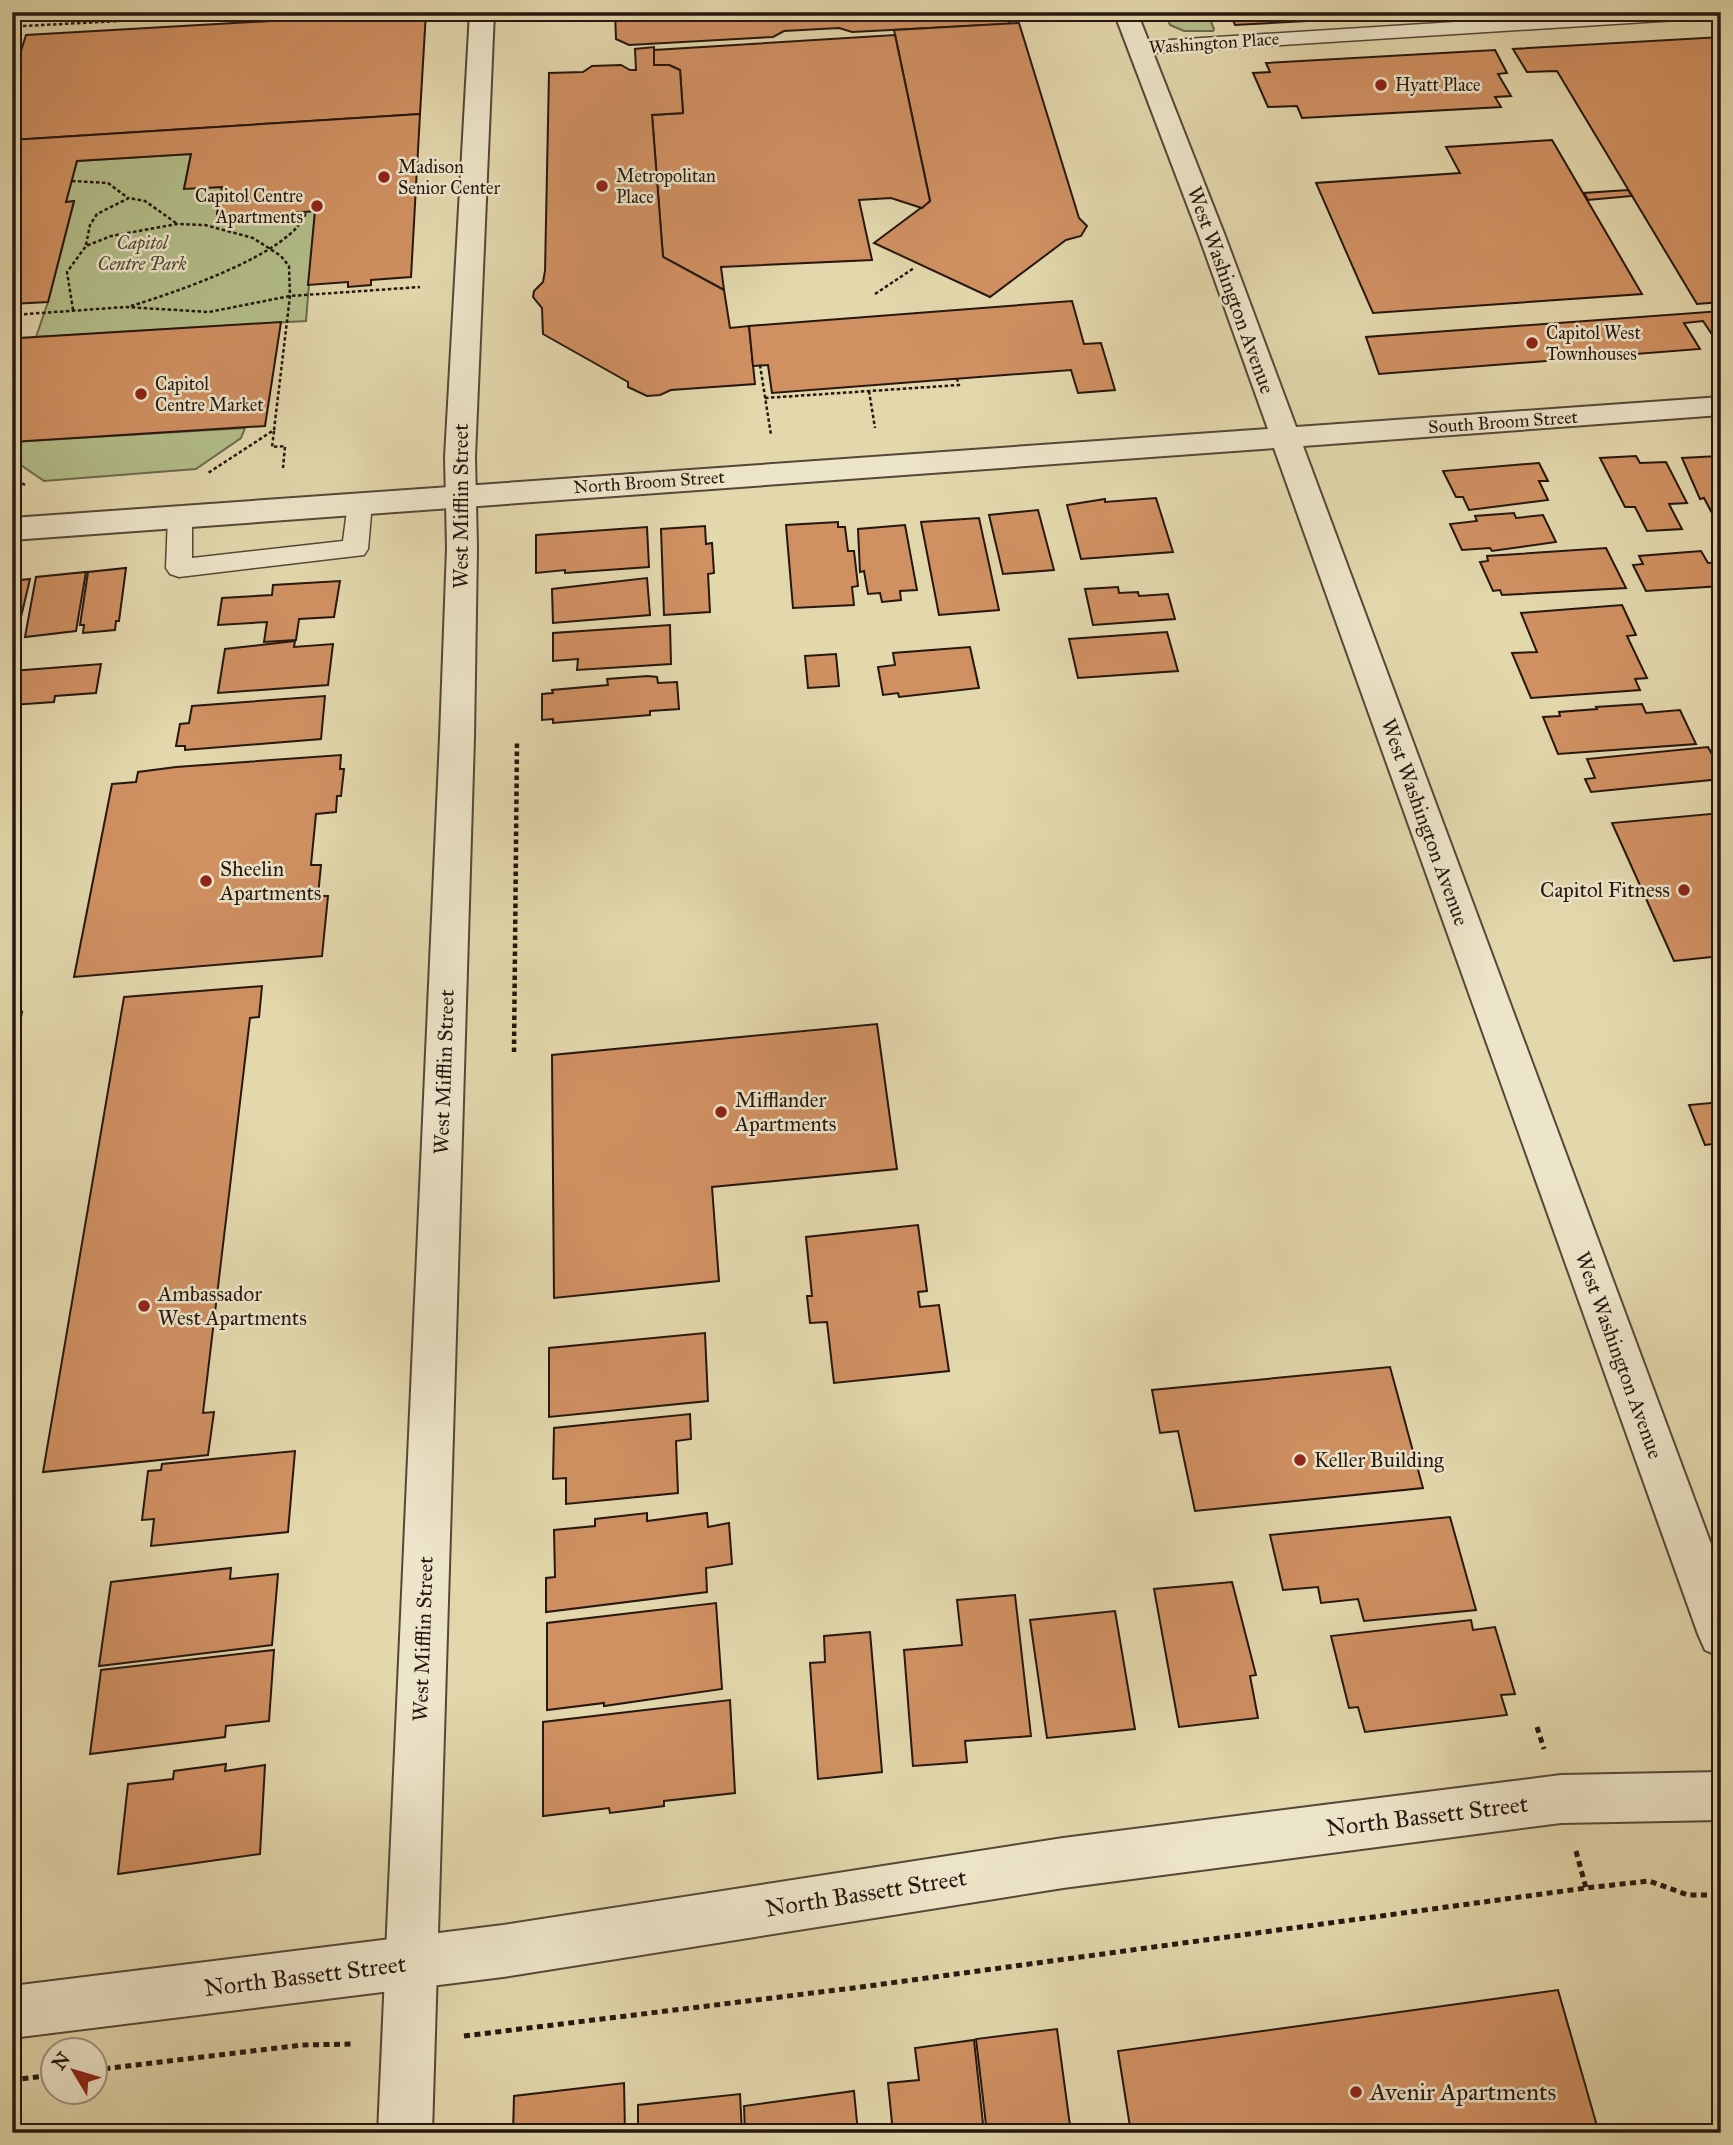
<svg xmlns="http://www.w3.org/2000/svg" width="1733" height="2145" viewBox="0 0 1733 2145" font-family="'IM FELL Great Primer',serif">
  <style>
    .green { fill: #b3be8a; stroke: #6c6a4e; stroke-width: 2 }
    .building { fill: #d09062; stroke: #261711; stroke-width: 2 }
    .lines { fill: none; stroke-linecap: round; stroke-linejoin: round }
    .service-casing { stroke: #554738; stroke-width: 3 }
    .minor-casing { stroke: #554738; stroke-width: 4 }
    .tertiary-casing { stroke: #554738; stroke-width: 4 }
    .path-far2 { stroke: #261711; stroke-width: 2.5; stroke-dasharray: 3.5 2.5; stroke-linecap: butt }
    .path-far1 { stroke: #261711; stroke-width: 4.5; stroke-dasharray: 4.5 3.5; stroke-linecap: butt }
    .path { stroke: #261711; stroke-width: 5; stroke-dasharray: 6 4.5; stroke-linecap: butt }
    .service { fill: #ede5c9; fill-rule: evenodd }
    .minor { fill: #ede5c9; fill-rule: evenodd }
    .tertiary { fill: #ede5c9; fill-rule: evenodd }
    .poi-dot { fill: #8f2418; stroke: #ede5c9; stroke-width: 2.5 }
    .labels { text-anchor: middle; stroke-width: 5; stroke-linejoin: round; paint-order: stroke }
    .far-street-label { font-size: 18px; fill: #261711; stroke: #ede5c9 }
    .far-poi-label { font-size: 18px; fill: #261711; stroke: #ede5c9; text-anchor: start }
    .far-park-label { font-size: 18px; font-style: italic; fill: #504935; stroke: #ede5c9 }
    .street-label { font-size: 21px; fill: #261711; stroke: #ede5c9 }
    .poi-label { font-size: 21px; fill: #261711; stroke: #ede5c9; text-anchor: start }
    .near-street-label { font-size: 24px; fill: #261711; stroke: #ede5c9 }
    .near-poi-label { font-size: 24px; fill: #261711; stroke: #ede5c9; text-anchor: start }
  </style>
  <rect width="100%" height="100%" fill="#e3d7ac"/>
  <filter id="stains"><feTurbulence type="fractalNoise" baseFrequency=".00286" numOctaves="4"/><feColorMatrix values="0 0 0 0 .2 0 0 0 0 .09 0 0 0 0 .02 0 0 0 .5 -.17"/></filter>
  <radialGradient id="worn" r=".72"><stop offset=".6" stop-color="#630" stop-opacity="0"/><stop offset="1" stop-color="#630" stop-opacity=".3"/></radialGradient>
  <g class="green">
    <polygon points="1165,12 1207,12 1214,29 1213,31 1184,31 1170,25"/>
    <polygon points="191,154 184,188 222,187 217,214 222,218 315,211 306,321 36,337 48,302 74,202 66,202 77,161"/>
    <polygon points="245,428 241,438 196,469 44,481 12,459 12,442"/>
  </g>
  <g class="building">
    <polygon points="42,12 170,12 40,19"/>
    <polygon points="426,12 420,114 12,140 12,80 26,35"/>
    <polygon points="615,12 1014,12 1015,18 1008,24 852,32 839,28 784,31 773,37 629,45 616,39"/>
    <polygon points="1230,12 1327,12 1329,15 1303,16 1306,21 1235,25"/>
    <polygon points="1344,12 1447,12 1448,14 1348,19"/>
    <polygon points="1019,23 1079,218 1087,226 1081,236 1066,240 990,297 874,243 930,201 894,30"/>
    <polygon points="895,35 930,201 922,208 891,198 859,200 872,260 721,267 724,290 663,257 652,115 683,113 680,70 669,65 654,65 654,50"/>
    <polygon points="1721,37 1721,302 1697,304 1557,71 1527,72 1513,49"/>
    <polygon points="654,47 654,65 669,65 680,70 683,113 652,115 663,257 724,290 730,328 749,326 755,384 671,390 660,395 647,396 628,387 628,382 543,334 542,308 533,297 534,291 543,282 545,271 549,73 583,72 592,66 621,65 630,70 636,70 635,49"/>
    <polygon points="1495,50 1507,73 1498,74 1511,96 1495,97 1501,107 1302,118 1297,106 1268,107 1253,73 1270,72 1266,63"/>
    <polygon points="420,114 411,277 371,280 371,285 348,287 348,282 308,285 315,211 222,218 217,214 222,187 184,189 191,154 77,161 66,202 74,201 48,302 12,304 12,140"/>
    <polygon points="1552,140 1642,294 1373,313 1316,183 1460,173 1446,147"/>
    <polygon points="1628,190 1632,196 1588,200 1584,193"/>
    <polygon points="1072,301 1084,344 1101,343 1115,390 1078,393 1071,370 772,393 768,365 753,366 749,326"/>
    <polygon points="1721,311 1721,348 1703,321 1684,323 1700,349 1379,374 1366,337"/>
    <polygon points="281,322 265,426 12,442 12,362 19,338"/>
    <polygon points="1636,456 1640,463 1666,462 1687,503 1669,504 1682,529 1647,531 1635,507 1625,507 1600,458"/>
    <polygon points="1719,456 1721,460 1721,519 1719,515 1713,515 1704,498 1700,499 1682,458"/>
    <polygon points="1539,463 1548,481 1539,481 1548,500 1469,510 1463,497 1456,497 1443,471"/>
    <polygon points="1156,498 1173,552 1081,559 1067,505 1105,499 1105,502"/>
    <polygon points="1038,510 1054,570 1003,574 989,515"/>
    <polygon points="1514,513 1516,518 1543,515 1556,542 1492,551 1490,548 1462,550 1450,524 1477,521 1475,516"/>
    <polygon points="979,518 999,610 939,615 921,522"/>
    <polygon points="838,522 838,527 845,527 848,551 854,551 858,586 852,587 854,605 793,608 786,525"/>
    <polygon points="905,525 917,590 900,591 901,600 882,602 880,593 868,594 864,571 860,572 858,529"/>
    <polygon points="705,526 706,544 712,543 714,573 708,574 710,612 664,615 661,529"/>
    <polygon points="647,527 649,567 565,573 565,570 536,573 536,535"/>
    <polygon points="1606,548 1626,588 1502,595 1500,590 1493,591 1480,562 1488,561 1487,556"/>
    <polygon points="1701,551 1708,563 1721,562 1721,586 1646,591 1633,565 1643,564 1639,556"/>
    <polygon points="126,568 119,621 116,621 115,630 83,633 84,625 80,625 88,572"/>
    <polygon points="86,572 76,631 25,637 36,577"/>
    <polygon points="647,578 650,615 553,623 552,589"/>
    <polygon points="30,579 12,655 12,581"/>
    <polygon points="340,581 334,617 299,619 296,640 264,642 267,622 218,625 222,598 272,595 273,585"/>
    <polygon points="1118,587 1119,593 1138,592 1139,596 1168,594 1175,619 1093,625 1085,589"/>
    <polygon points="1622,605 1636,635 1627,636 1647,678 1635,679 1640,690 1531,698 1512,653 1537,652 1521,613"/>
    <polygon points="670,625 671,664 577,670 578,659 553,661 553,633"/>
    <polygon points="1167,632 1178,671 1078,678 1069,639"/>
    <polygon points="295,641 294,647 333,644 328,685 218,693 225,649"/>
    <polygon points="970,647 979,688 899,697 898,693 883,695 878,667 895,665 893,653"/>
    <polygon points="836,654 839,686 808,688 805,656"/>
    <polygon points="101,664 96,693 55,696 54,702 12,705 12,671"/>
    <polygon points="648,676 657,677 658,683 677,682 679,709 650,711 650,715 553,723 553,719 542,720 542,694 553,693 552,690 608,685 607,679"/>
    <polygon points="325,696 321,739 185,750 185,746 176,746 180,724 189,723 192,706"/>
    <polygon points="1642,704 1646,713 1680,710 1696,744 1558,754 1543,717 1560,716 1559,712 1597,709 1596,707"/>
    <polygon points="1708,747 1721,771 1721,779 1591,792 1585,779 1595,778 1587,759"/>
    <polygon points="341,755 340,769 344,769 341,796 337,796 336,812 316,814 311,865 321,865 318,896 328,896 322,956 74,977 112,784 136,782 138,772 176,767"/>
    <polygon points="20,799 14,827 19,826 12,858 12,800"/>
    <polygon points="1721,813 1721,956 1674,961 1612,823"/>
    <polygon points="262,986 259,1017 250,1018 203,1413 214,1412 208,1455 43,1472 124,997"/>
    <polygon points="22,1012 12,1058 12,1013"/>
    <polygon points="877,1024 897,1169 712,1187 719,1281 554,1298 552,1055"/>
    <polygon points="1721,1102 1721,1143 1705,1145 1689,1105"/>
    <polygon points="918,1225 927,1291 918,1292 920,1307 939,1305 949,1371 834,1383 827,1322 810,1323 807,1296 812,1296 806,1237"/>
    <polygon points="705,1333 708,1401 549,1417 549,1348"/>
    <polygon points="1390,1367 1423,1488 1195,1511 1178,1431 1160,1433 1152,1390"/>
    <polygon points="690,1414 691,1439 676,1441 678,1493 566,1504 566,1478 553,1479 554,1428"/>
    <polygon points="295,1451 288,1532 151,1546 154,1519 142,1520 148,1471 161,1470 162,1464"/>
    <polygon points="647,1513 647,1521 707,1513 708,1527 729,1523 732,1564 706,1568 707,1592 546,1612 546,1578 555,1577 554,1530 595,1526 595,1519"/>
    <polygon points="1450,1517 1476,1610 1364,1621 1358,1599 1321,1603 1318,1587 1283,1590 1270,1535"/>
    <polygon points="231,1568 230,1579 278,1574 272,1645 99,1666 111,1582"/>
    <polygon points="1232,1582 1256,1675 1250,1676 1258,1718 1179,1727 1154,1589"/>
    <polygon points="1015,1595 1031,1736 965,1741 967,1762 913,1766 904,1650 962,1645 957,1600"/>
    <polygon points="716,1603 722,1689 604,1706 604,1703 547,1710 547,1623"/>
    <polygon points="1115,1611 1135,1729 1047,1738 1030,1620"/>
    <polygon points="1471,1620 1473,1630 1495,1627 1515,1694 1501,1695 1507,1715 1365,1732 1358,1707 1349,1708 1331,1636"/>
    <polygon points="870,1632 882,1772 818,1779 810,1663 825,1662 824,1636"/>
    <polygon points="274,1650 269,1721 226,1726 225,1737 90,1754 101,1670"/>
    <polygon points="730,1700 735,1793 664,1801 664,1806 610,1813 609,1808 543,1816 543,1722"/>
    <polygon points="226,1764 225,1771 265,1765 260,1854 118,1874 128,1784 173,1779 174,1771"/>
    <polygon points="1558,1990 1599,2133 1131,2133 1118,2051"/>
    <polygon points="1057,2029 1071,2133 987,2133 976,2039"/>
    <polygon points="974,2040 984,2133 893,2133 888,2083 919,2080 915,2048"/>
    <polygon points="624,2083 625,2133 513,2133 514,2096"/>
    <polygon points="854,2091 858,2133 745,2133 744,2106"/>
    <polygon points="740,2094 742,2133 638,2133 638,2105"/>
  </g>
  <g class="lines">
    <g class="service-casing">
      <g id="service">
        <polygon points="1615,12 1718,12 1709,18 1139,54 1129,48 1139,42"/>
        <polygon points="360,495 369,497 372,503 368,549 364,555 179,577 170,574 166,568 168,516 171,510 180,507 189,510 192,516 192,558 343,541 348,503 351,497"/>
      </g>
    </g>
    <g class="minor-casing">
      <polygon id="minor" points="470,12 494,12 475,457 477,548 474,737 432,2133 378,2133 440,737 447,548 445,457"/>
    </g>
    <g class="tertiary-casing">
      <g id="tertiary">
        <polygon points="1114,12 1137,12 1225,236 1296,427 1721,397 1721,415 1303,446 1721,1571 1721,1657 1705,1650 1698,1634 1274,448 12,540 12,518 1268,429 1199,236"/>
        <polygon points="1721,1772 1721,1820 1561,1823 1063,1888 503,1977 12,2038 12,1986 503,1925 1063,1838 1561,1775"/>
      </g>
    </g>
    <g class="path-far2">
      <polyline points="23,26 294,12"/>
      <polyline points="72,181 108,183 128,198"/>
      <polyline points="86,245 90,225 97,214 129,198 145,201 176,223"/>
      <polyline points="875,294 914,268"/>
      <path d="M131,306C170,294 295,253 306,212"/>
      <polyline points="73,310 67,272 86,246 111,236 177,224 205,225 253,238 281,256 289,266 290,296 274,430 208,473"/>
      <polyline points="12,315 126,307 209,312 290,296 420,287"/>
      <polyline points="760,365 771,435"/>
      <polyline points="869,391 875,428"/>
      <polyline points="765,398 959,385 957,379"/>
      <polyline points="274,431 272,447 285,446 283,468"/>
      <polyline points="12,477 25,485"/>
    </g>
    <polyline class="path-far1" points="514,1052 517,740"/>
    <g class="path">
      <polyline points="1537,1727 1544,1749"/>
      <polyline points="1576,1851 1586,1888"/>
      <polyline points="464,2036 861,1987 1586,1888 1649,1881 1688,1895 1721,1895"/>
      <polyline points="94,2070 302,2045 354,2044"/>
      <polyline points="12,2080 52,2075"/>
    </g>
    <use href="#service" class="service"/>
    <use href="#minor" class="minor"/>
    <use href="#tertiary" class="tertiary"/>
  </g>
  <g class="poi-dot">
    <circle cx="1381" cy="85" r="7"/>
    <circle cx="384" cy="177" r="7"/>
    <circle cx="602" cy="186" r="7"/>
    <circle cx="317" cy="206" r="7"/>
    <circle cx="1532" cy="343" r="7"/>
    <circle cx="141" cy="394" r="7"/>
    <circle cx="206" cy="881" r="7"/>
    <circle cx="1684" cy="890" r="7"/>
    <circle cx="721" cy="1112" r="7"/>
    <circle cx="144" cy="1306" r="7"/>
    <circle cx="1300" cy="1460" r="7"/>
    <circle cx="1356" cy="2092" r="7"/>
  </g>
  <g class="labels">
    <g class="far-street-label">
      <text transform="translate(1214 43) rotate(-4)" y="6">Washington Place</text>
      <text transform="translate(1503 422) rotate(-4)" y="6">South Broom Street</text>
      <text transform="translate(649 482) rotate(-4)" y="6">North Broom Street</text>
    </g>
    <g class="far-poi-label">
      <text x="1395" y="91">Hyatt Place</text>
      <text x="398" y="173">Madison<tspan x="398" dy="21">Senior Center</tspan></text>
      <text x="616" y="182">Metropolitan<tspan x="616" dy="21">Place</tspan></text>
      <text x="303" y="202" text-anchor="end">Capitol Centre<tspan x="303" dy="21">Apartments</tspan></text>
      <text x="1546" y="339">Capitol West<tspan x="1546" dy="21">Townhouses</tspan></text>
      <text x="155" y="390">Capitol<tspan x="155" dy="21">Centre Market</tspan></text>
    </g>
    <g class="far-park-label">
      <text x="142" y="249">Capitol<tspan x="142" dy="21">Centre Park</tspan></text>
    </g>
    <g class="street-label">
      <text transform="translate(1231 290) rotate(70)" y="7">West Washington Avenue</text>
      <text transform="translate(461 506) rotate(-90)" y="7">West Mifflin Street</text>
      <text transform="translate(1425 822) rotate(70)" y="7">West Washington Avenue</text>
      <text transform="translate(444 1072) rotate(-88)" y="7">West Mifflin Street</text>
      <text transform="translate(1619 1355) rotate(70)" y="7">West Washington Avenue</text>
      <text transform="translate(423 1639) rotate(-88)" y="7">West Mifflin Street</text>
    </g>
    <g class="poi-label">
      <text x="220" y="876">Sheelin<tspan x="220" dy="24">Apartments</tspan></text>
      <text x="1670" y="897" text-anchor="end">Capitol Fitness</text>
      <text x="735" y="1107">Mifflander<tspan x="735" dy="24">Apartments</tspan></text>
      <text x="158" y="1301">Ambassador<tspan x="158" dy="24">West Apartments</tspan></text>
      <text x="1314" y="1467">Keller Building</text>
    </g>
    <g class="near-street-label">
      <text transform="translate(1427 1816) rotate(-7)" y="8">North Bassett Street</text>
      <text transform="translate(866 1893) rotate(-9)" y="8">North Bassett Street</text>
      <text transform="translate(305 1976) rotate(-7)" y="8">North Bassett Street</text>
    </g>
    <g class="near-poi-label">
      <text x="1370" y="2100">Avenir Apartments</text>
    </g>
  </g>
  <rect width="1733" height="2145" fill="none" stroke="#e3d7ac" stroke-width="42"/>
  <rect x="14" y="14" width="1705" height="2117" fill="none" stroke="#261711" stroke-width="3.5"/>
  <rect x="21" y="21" width="1691" height="2103" fill="none" stroke="#261711" stroke-width="2"/>
  <g transform="translate(74 2071) rotate(308)"><circle r="33" fill="#ede5c9" stroke="#9d937f" stroke-width="2"/>
  <path d="M0-5L12 26L0 18L-12 26Z" fill="#8f2418"/>
  <text y="-10" font-size="19" font-weight="bold" text-anchor="middle" fill="#261711">N</text>
  </g>
  <rect width="100%" height="100%" filter="url(#stains)"/>
  <rect width="100%" height="100%" fill="url(#worn)"/>
</svg>
